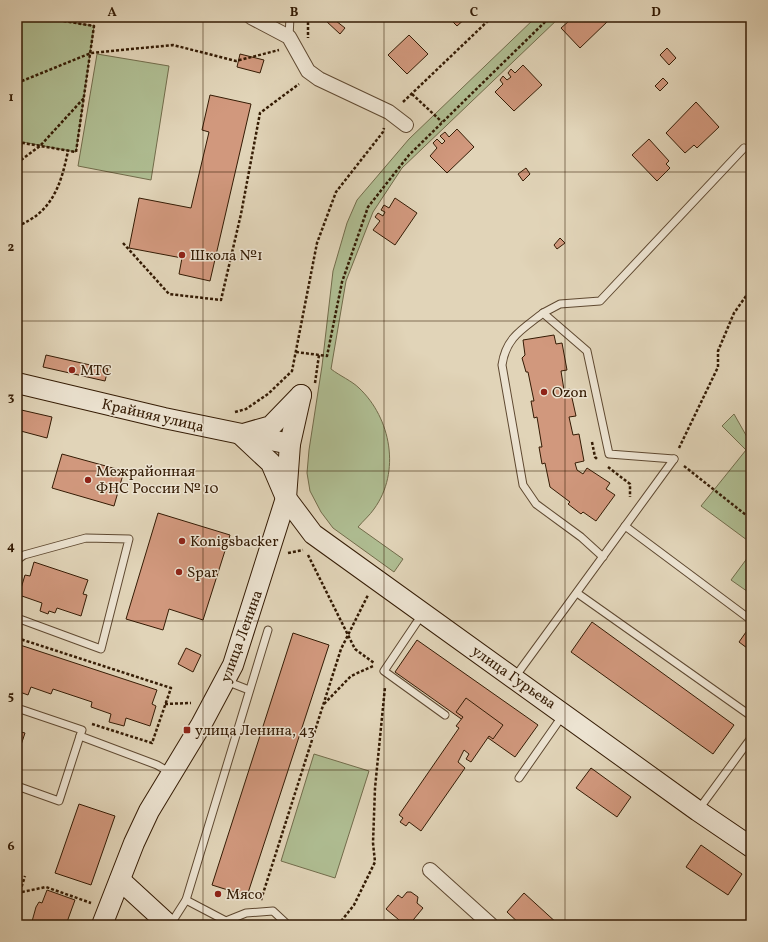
<svg xmlns="http://www.w3.org/2000/svg" width="768" height="942" viewBox="0 0 768 942" font-family="Vollkorn,serif">
  <style>
    .green { fill: #afbd92; stroke: #726c4b }
    .building { fill: #d1987d; stroke: #341b04 }
    .lines { fill: none; stroke-linecap: round; stroke-linejoin: round }
    .lane-casing { stroke: #5f4931; stroke-width: 9 }
    .street-casing { stroke: #5f4931; stroke-width: 16 }
    .secondary-casing { stroke: #341b04; stroke-width: 22 }
    .path { stroke: #341b04; stroke-width: 2.5; stroke-dasharray: 3 2; stroke-linecap: butt }
    .lane { stroke: #ece3d1; stroke-width: 7 }
    .street { stroke: #ece3d1; stroke-width: 14 }
    .secondary { stroke: #ece3d1; stroke-width: 20 }
    .grid { fill: none; stroke: #341b04; stroke-width: 1; stroke-opacity: 0.55 }
    .poi-dot { fill: #8f2418; stroke: #ece3d1; stroke-width: 1.5 }
    .labels { text-anchor: middle; stroke-width: 3; stroke-linejoin: round; paint-order: stroke }
    .poi-label { font-size: 15px; fill: #341b04; stroke: #ece3d1; text-anchor: start }
    .street-label { font-size: 15px; fill: #341b04; stroke: #ece3d1 }
    .neatline { fill: none; stroke: #341b04; stroke-width: 1.5 }
    .grid-label { font-size: 13px; text-anchor: middle; font-weight: bold; fill: #341b04 }
  </style>
  <rect width="100%" height="100%" fill="#e1d4b8"/>
  <filter id="stains"><feTurbulence type="fractalNoise" baseFrequency=".005" numOctaves="4"/><feColorMatrix values="0 0 0 0 .2 0 0 0 0 .09 0 0 0 0 .02 0 0 0 .5 -.17"/></filter>
  <radialGradient id="worn" r=".72"><stop offset=".6" stop-color="#630" stop-opacity="0"/><stop offset="1" stop-color="#630" stop-opacity=".3"/></radialGradient>
  <g class="green">
    <polygon points="17,17 38,17 94,26 76,152 23,142 17,167 17,142 20,142 17,141"/>
    <path d="M536,17H560L402,168L373,212L346,281L331,369C340,376 352,381 359,388C391,418 401,472 374,509C370,515 363,521 358,527L403,559L394,572L333,528L321,512L310,491L307,473L309,450L322,366L333,271L347,223L357,200L409,139Z"/>
    <polygon points="97,54 169,66 151,180 78,166"/>
    <polygon points="734,414 751,444 751,543 701,506 746,450 722,426"/>
    <polygon points="751,553 751,594 731,580"/>
    <polygon points="314,754 369,771 335,878 281,861"/>
  </g>
  <g class="building">
    <polygon points="331,17 345,28 340,34 326,21"/>
    <polygon points="448,17 467,17 457,26"/>
    <polygon points="565,17 605,17 609,20 580,48 561,28 569,21"/>
    <polygon points="409,35 428,54 407,74 388,55"/>
    <polygon points="667,48 676,58 669,65 660,55"/>
    <polygon points="240,54 264,60 260,73 237,67"/>
    <polygon points="523,65 542,85 514,111 495,92 503,84 500,80 503,76 507,80 511,77 508,73 511,69 515,73"/>
    <polygon points="663,78 668,83 660,91 655,86"/>
    <polygon points="210,95 251,104 210,281 179,274 182,258 129,248 139,198 191,208 209,132 202,130"/>
    <polygon points="696,102 719,127 697,148 694,145 685,153 666,133"/>
    <polygon points="457,129 474,147 447,173 430,156 437,148 433,143 437,139 442,144 445,141 440,136 445,132 449,137"/>
    <polygon points="649,139 669,161 666,164 670,168 657,181 632,155"/>
    <polygon points="526,168 530,174 523,181 518,174"/>
    <polygon points="395,198 417,213 395,245 373,230 380,221 375,217 378,213 383,216 385,212 381,210 384,205 389,208"/>
    <polygon points="560,238 565,243 557,249 554,245"/>
    <polygon points="554,335 556,344 562,343 567,370 561,371 564,390 570,389 576,416 569,417 573,435 579,434 584,461 575,463 577,470 583,474 587,468 610,483 606,489 615,495 596,521 583,512 581,514 568,504 570,502 550,487 545,463 542,464 539,447 542,447 537,417 534,418 531,401 534,401 528,372 526,372 522,358 525,355 523,340"/>
    <polygon points="46,355 108,369 105,381 43,367"/>
    <polygon points="17,409 52,417 47,438 17,430"/>
    <polygon points="62,454 124,471 114,506 52,488"/>
    <polygon points="158,513 230,535 203,620 169,609 163,630 126,619"/>
    <polygon points="34,562 88,580 83,594 87,595 81,616 57,608 55,613 49,611 48,614 40,611 42,603 19,595 25,575 30,576"/>
    <polygon points="592,622 734,725 713,754 571,652"/>
    <polygon points="751,625 751,651 739,642"/>
    <polygon points="293,633 329,645 247,896 212,885"/>
    <polygon points="417,640 538,725 515,757 395,672"/>
    <polygon points="17,644 157,690 152,704 156,706 150,726 126,718 124,726 109,722 111,714 91,707 92,702 53,689 51,694 31,687 28,695 17,691"/>
    <polygon points="186,648 201,655 193,672 178,664"/>
    <polygon points="466,698 503,725 493,739 489,736 471,762 466,759 469,754 464,750 458,762 465,768 421,831 409,822 406,826 400,822 403,818 399,815 459,728 456,726 463,717 456,712"/>
    <polygon points="17,731 25,733 18,754 17,754"/>
    <polygon points="591,768 631,797 617,817 576,788"/>
    <polygon points="79,804 115,816 91,885 55,873"/>
    <polygon points="701,845 742,874 728,895 686,867"/>
    <polygon points="47,890 75,900 67,922 73,925 31,925 36,907 39,902 42,903"/>
    <polygon points="407,892 411,892 418,897 417,903 423,908 409,925 405,925 386,909 398,895 402,898"/>
    <polygon points="524,893 559,925 521,925 507,912"/>
  </g>
  <g class="lines">
    <g class="lane-casing">
      <g id="lane">
        <polyline points="289,37 290,17"/>
        <polyline points="543,313 560,304 600,301 744,148"/>
        <polyline points="625,526 751,620"/>
        <path d="M603,557L581,537L536,504L523,485L502,365C506,337 523,329 543,313L587,351L609,454L674,459"/>
        <polyline points="17,560 24,555 86,538 129,539 101,649 17,618"/>
        <polyline points="577,593 751,716"/>
        <polyline points="417,622 384,671 445,715"/>
        <polyline points="515,677 674,459"/>
        <polyline points="226,681 249,690"/>
        <polyline points="17,708 82,730 80,736 157,765 171,773"/>
        <polyline points="519,778 563,715"/>
        <polyline points="17,786 59,801 80,736"/>
        <polyline points="699,809 751,738"/>
        <polyline points="186,900 226,921 246,913 273,911 288,925"/>
        <polyline points="170,925 186,900 268,630"/>
      </g>
    </g>
    <g class="street-casing">
      <g id="street">
        <polyline points="251,17 289,37 308,71 319,79 389,112 406,125"/>
        <polyline points="430,870 491,925"/>
      </g>
    </g>
    <g class="secondary-casing">
      <g id="secondary">
        <polyline points="17,383 164,418 290,444"/>
        <polyline points="243,434 271,426 301,395"/>
        <polyline points="241,435 271,463 286,498 313,534 698,811 751,847"/>
        <polyline points="120,880 169,925"/>
        <polyline points="102,925 134,843 149,811 201,725 233,665 286,498 290,444 301,395"/>
      </g>
    </g>
    <g class="path">
      <polyline points="308,17 308,38"/>
      <polyline points="17,83 91,53 173,45 236,61 279,50"/>
      <polyline points="412,94 442,122"/>
      <polyline points="403,102 492,17"/>
      <polyline points="17,142 76,152 94,26 39,17"/>
      <polyline points="17,163 40,146 84,98"/>
      <path d="M17,226C52,213 61,185 68,151"/>
      <polyline points="123,243 169,294 221,300 241,214 260,113 299,84"/>
      <polyline points="296,352 327,356 342,282 368,207 409,155 550,17"/>
      <polyline points="315,383 319,355"/>
      <polyline points="235,412 246,409 268,394 292,371 317,243 336,192 383,132 384,128"/>
      <polyline points="592,442 595,457 597,459"/>
      <polyline points="679,448 718,367 718,351 734,313 751,289"/>
      <polyline points="684,466 751,519"/>
      <polyline points="608,467 630,484 630,497"/>
      <polyline points="288,553 303,550"/>
      <polyline points="308,555 355,649 374,663"/>
      <polyline points="17,638 171,688 152,743 92,724"/>
      <polyline points="165,704 191,703"/>
      <polyline points="324,704 351,676 373,666"/>
      <polyline points="17,893 46,887 91,903"/>
      <polyline points="261,900 341,649 368,595"/>
      <polyline points="17,901 25,876"/>
      <polyline points="338,925 354,905 375,862 373,843 375,788 385,687"/>
    </g>
    <use href="#lane" class="lane"/>
    <use href="#street" class="street"/>
    <use href="#secondary" class="secondary"/>
  </g>
  <path class="grid" d="M203,17V925M384,17V925M565,17V925M17,172H751M17,321H751M17,471H751M17,621H751M17,770H751"/>
  <g class="poi-dot">
    <circle cx="182" cy="255" r="4"/>
    <circle cx="72" cy="370" r="4"/>
    <circle cx="544" cy="392" r="4"/>
    <circle cx="88" cy="480" r="4"/>
    <circle cx="182" cy="541" r="4"/>
    <circle cx="179" cy="572" r="4"/>
    <rect x="183" y="726" width="8" height="8" rx="2"/>
    <circle cx="218" cy="894" r="4"/>
  </g>
  <g class="labels">
    <g class="poi-label">
      <text x="190" y="260">Школа №1</text>
      <text x="80" y="375">МТС</text>
      <text x="552" y="397">Ozon</text>
      <text x="96" y="476">Межрайонная<tspan x="96" dy="17">ФНС России № 10</tspan></text>
      <text x="190" y="546">Konigsbacker</text>
      <text x="187" y="577">Spar</text>
      <text x="195" y="735">улица Ленина, 43</text>
      <text x="226" y="899">Мясо</text>
    </g>
    <g class="street-label">
      <text transform="translate(153 415) rotate(13)" y="5">Крайняя улица</text>
      <text transform="translate(241 636) rotate(-70)" y="5">улица Ленина</text>
      <text transform="translate(514 677) rotate(35)" y="5">улица Гурьева</text>
    </g>
  </g>
  <rect width="768" height="942" fill="none" stroke="#e1d4b8" stroke-width="44"/>
  <rect x="22" y="22" width="724" height="898" class="neatline"/>
  <g class="grid-label">
    <text x="112" y="16">A</text>
    <text x="294" y="16">B</text>
    <text x="474" y="16">C</text>
    <text x="656" y="16">D</text>
    <text x="11" y="101">1</text>
    <text x="11" y="251">2</text>
    <text x="11" y="401">3</text>
    <text x="11" y="550">4</text>
    <text x="11" y="700">5</text>
    <text x="11" y="850">6</text>
  </g>
  <rect width="100%" height="100%" filter="url(#stains)"/>
  <rect width="100%" height="100%" fill="url(#worn)"/>
</svg>
